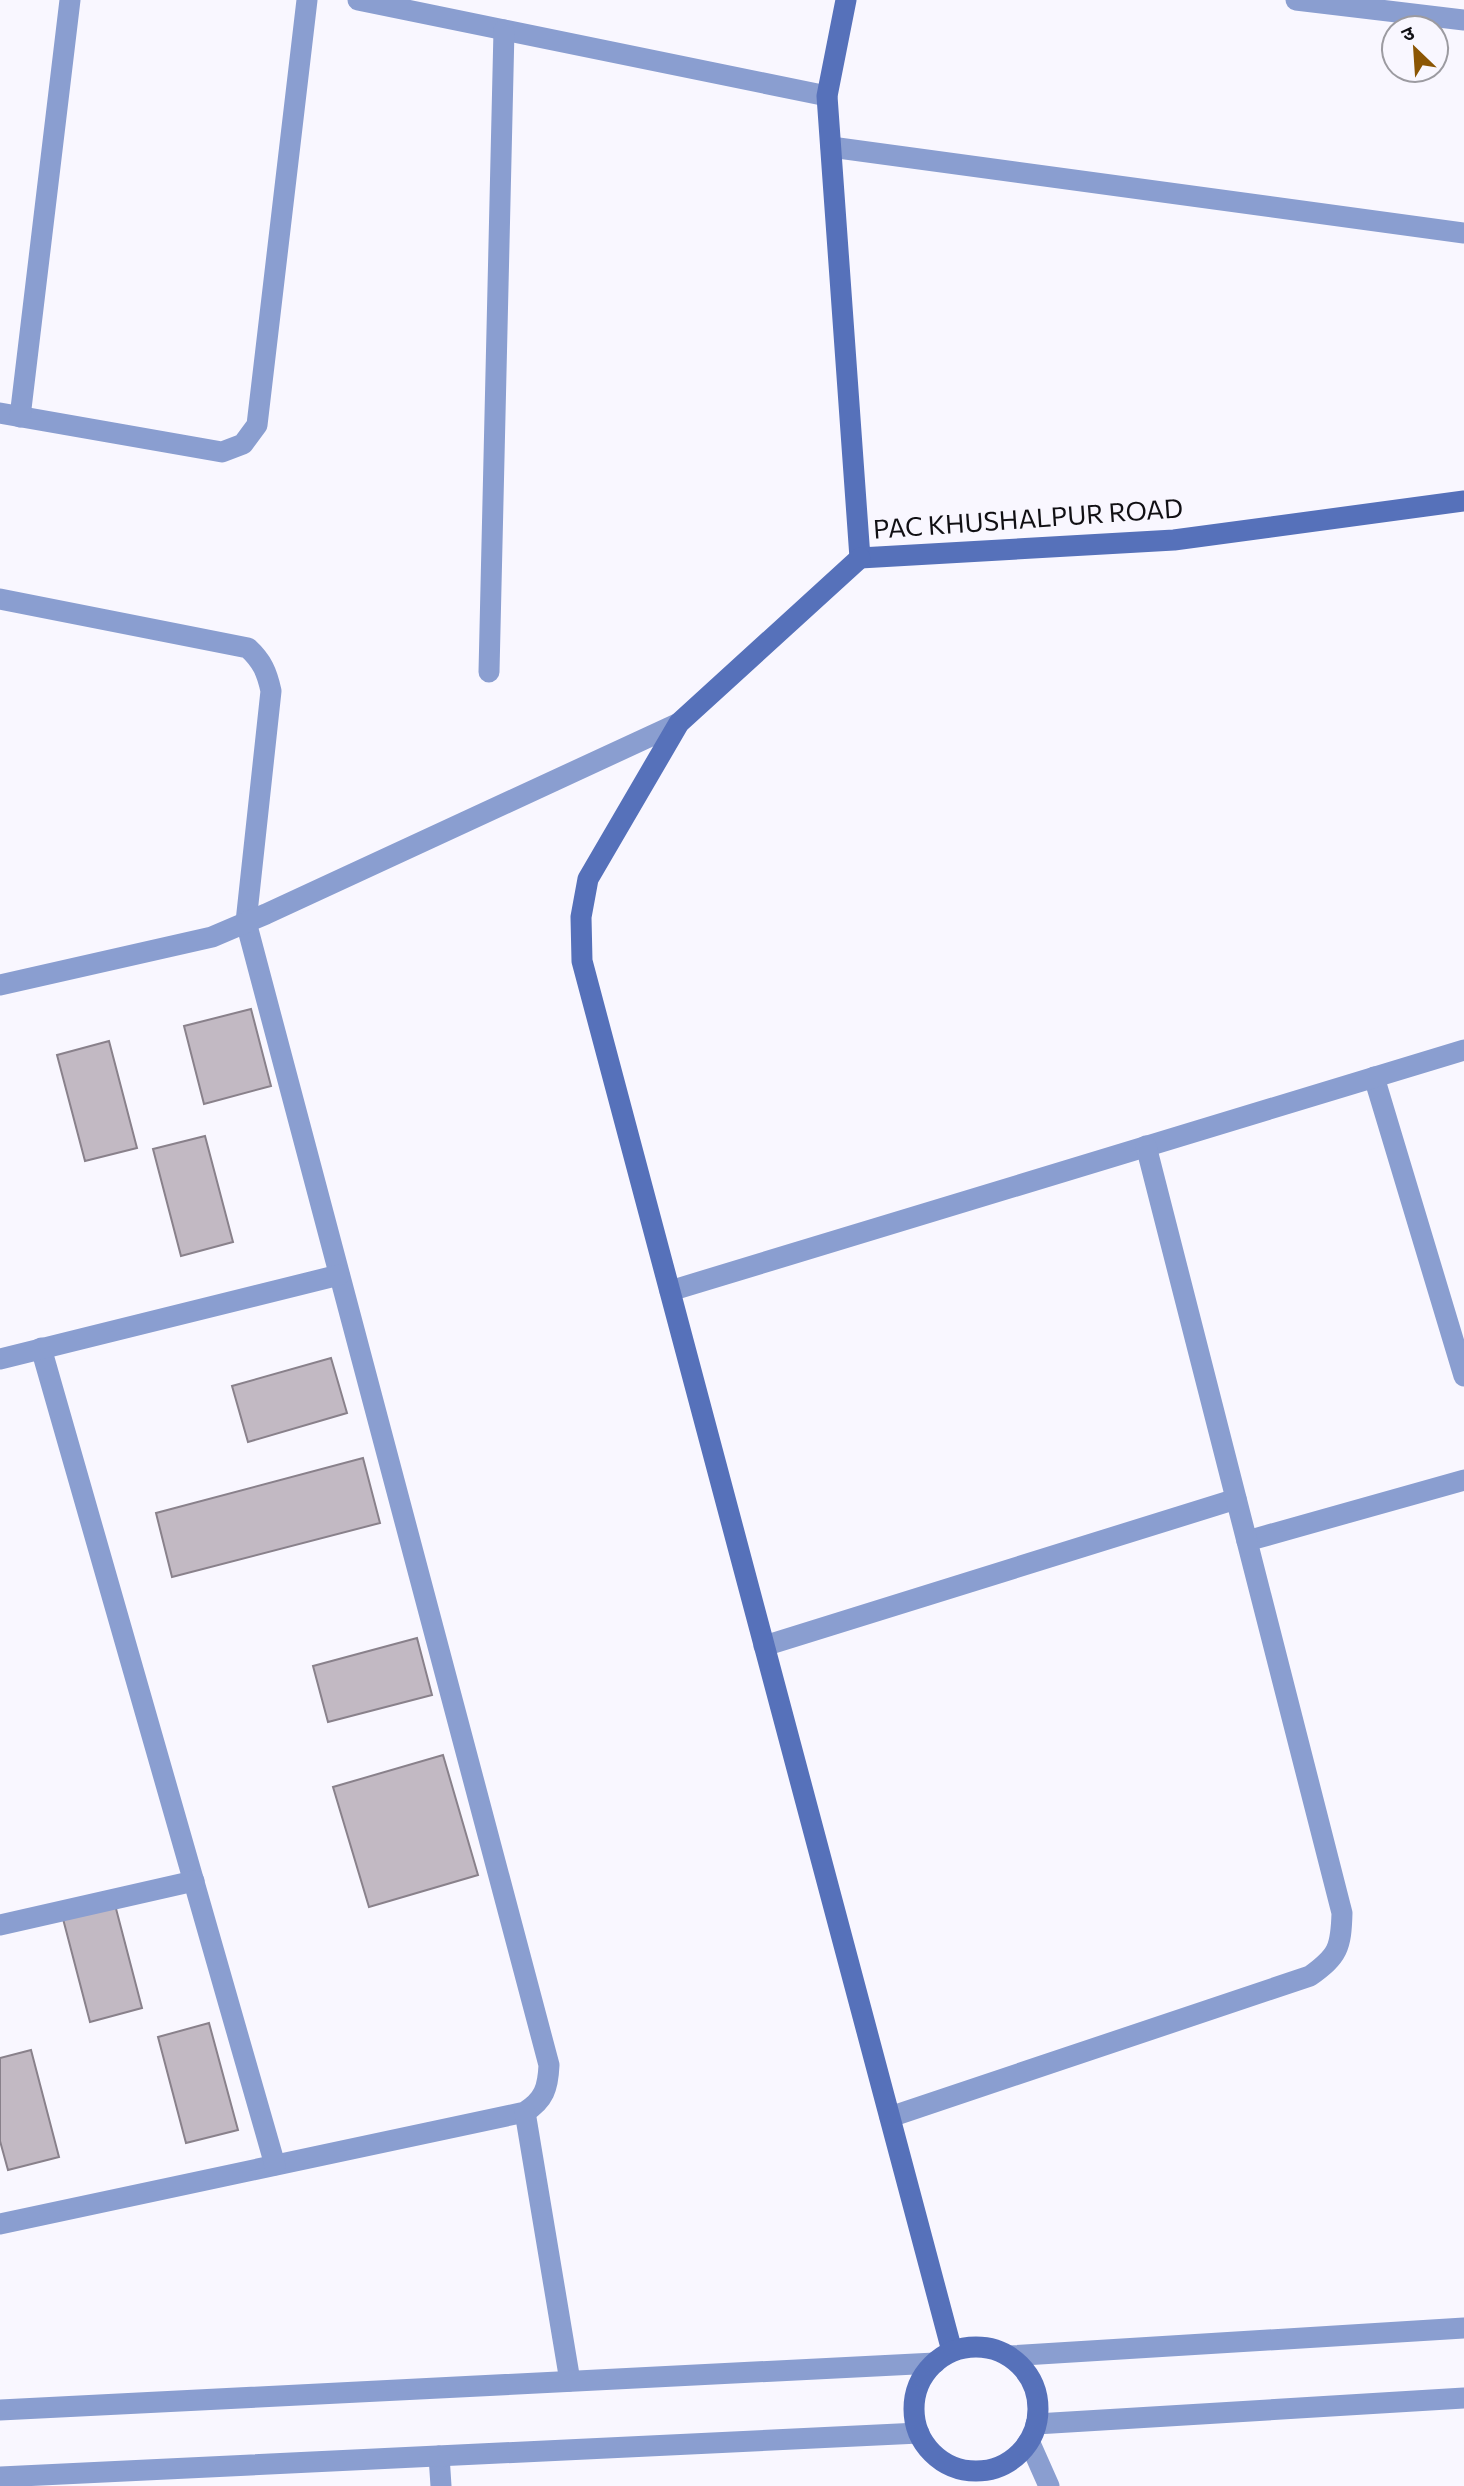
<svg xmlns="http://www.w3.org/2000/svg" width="1464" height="2486" viewBox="0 0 1464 2486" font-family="Commissioner,'Noto Sans Devanagari',sans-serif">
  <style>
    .building { fill: #c2b9c3; stroke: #89818b; stroke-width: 2 }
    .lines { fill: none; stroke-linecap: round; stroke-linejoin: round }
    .street { stroke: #8a9ed0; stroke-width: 21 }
    .secondary { stroke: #5671ba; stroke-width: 21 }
    .labels { text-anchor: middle; stroke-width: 7; stroke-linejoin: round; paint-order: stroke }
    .street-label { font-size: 26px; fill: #111014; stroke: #f9f7ff }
  </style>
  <rect width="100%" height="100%" fill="#f9f7ff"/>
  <g class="building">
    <polygon points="251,1009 271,1086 204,1104 184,1026"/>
    <polygon points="109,1041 137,1148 85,1161 57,1055"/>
    <polygon points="205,1136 233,1242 181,1256 153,1149"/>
    <polygon points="331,1358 347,1413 248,1442 232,1386"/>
    <polygon points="363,1458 380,1523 172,1577 156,1513"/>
    <polygon points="417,1638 432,1695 328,1722 313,1666"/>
    <polygon points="443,1755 478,1875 369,1907 333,1787"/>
    <polygon points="114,1901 142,2008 90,2022 62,1915"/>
    <polygon points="209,2023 238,2130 186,2143 158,2037"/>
    <polygon points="31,2050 59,2157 8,2170 0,2141 0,2058"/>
  </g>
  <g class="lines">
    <g class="street">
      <polyline points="358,0 827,96"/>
      <polyline points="1296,0 1464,20"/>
      <polyline points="831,147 1464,233"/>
      <polyline points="0,413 222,452 243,444 257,425 307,0"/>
      <polyline points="20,417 70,0"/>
      <path d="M0,599L248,648C262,661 267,672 271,691L246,922L549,2065C548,2088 544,2100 525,2112L0,2224"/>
      <polyline points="489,672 504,30"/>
      <polyline points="0,985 212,937 266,914 679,723"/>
      <polyline points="1374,1077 1464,1376"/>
      <polyline points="670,1291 1464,1050"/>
      <polyline points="41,1348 275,2165"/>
      <polyline points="0,1359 339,1275"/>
      <polyline points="1247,1541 1464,1480"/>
      <polyline points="764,1646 1236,1499"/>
      <polyline points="0,1925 194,1881"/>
      <polyline points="525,2112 570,2381"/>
      <path d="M890,2117L1310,1976C1338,1956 1341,1948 1342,1913L1146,1146"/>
      <polyline points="1009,2356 1464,2328"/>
      <polyline points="0,2410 935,2363"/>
      <polyline points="1036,2424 1464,2398"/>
      <polyline points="1029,2441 1049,2486"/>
      <polyline points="439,2456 441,2486"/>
      <polyline points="0,2477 919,2433"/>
    </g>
    <g class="secondary">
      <polyline points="846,0 827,96 860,558 1174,540 1464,501"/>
      <polyline points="860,558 679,723 588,879 581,917 582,961 952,2351"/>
      <circle cx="976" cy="2409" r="62"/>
    </g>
  </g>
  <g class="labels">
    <g class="street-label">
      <text transform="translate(1028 519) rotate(-4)" y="9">PAC KHUSHALPUR ROAD</text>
    </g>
  </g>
  <g transform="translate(1415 49) rotate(335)"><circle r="33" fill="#f9f7ff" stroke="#9c9ba1" stroke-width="2"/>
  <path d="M0-5L12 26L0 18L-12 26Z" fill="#8b5604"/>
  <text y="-10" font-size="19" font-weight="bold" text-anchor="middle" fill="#111014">उ</text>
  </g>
</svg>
